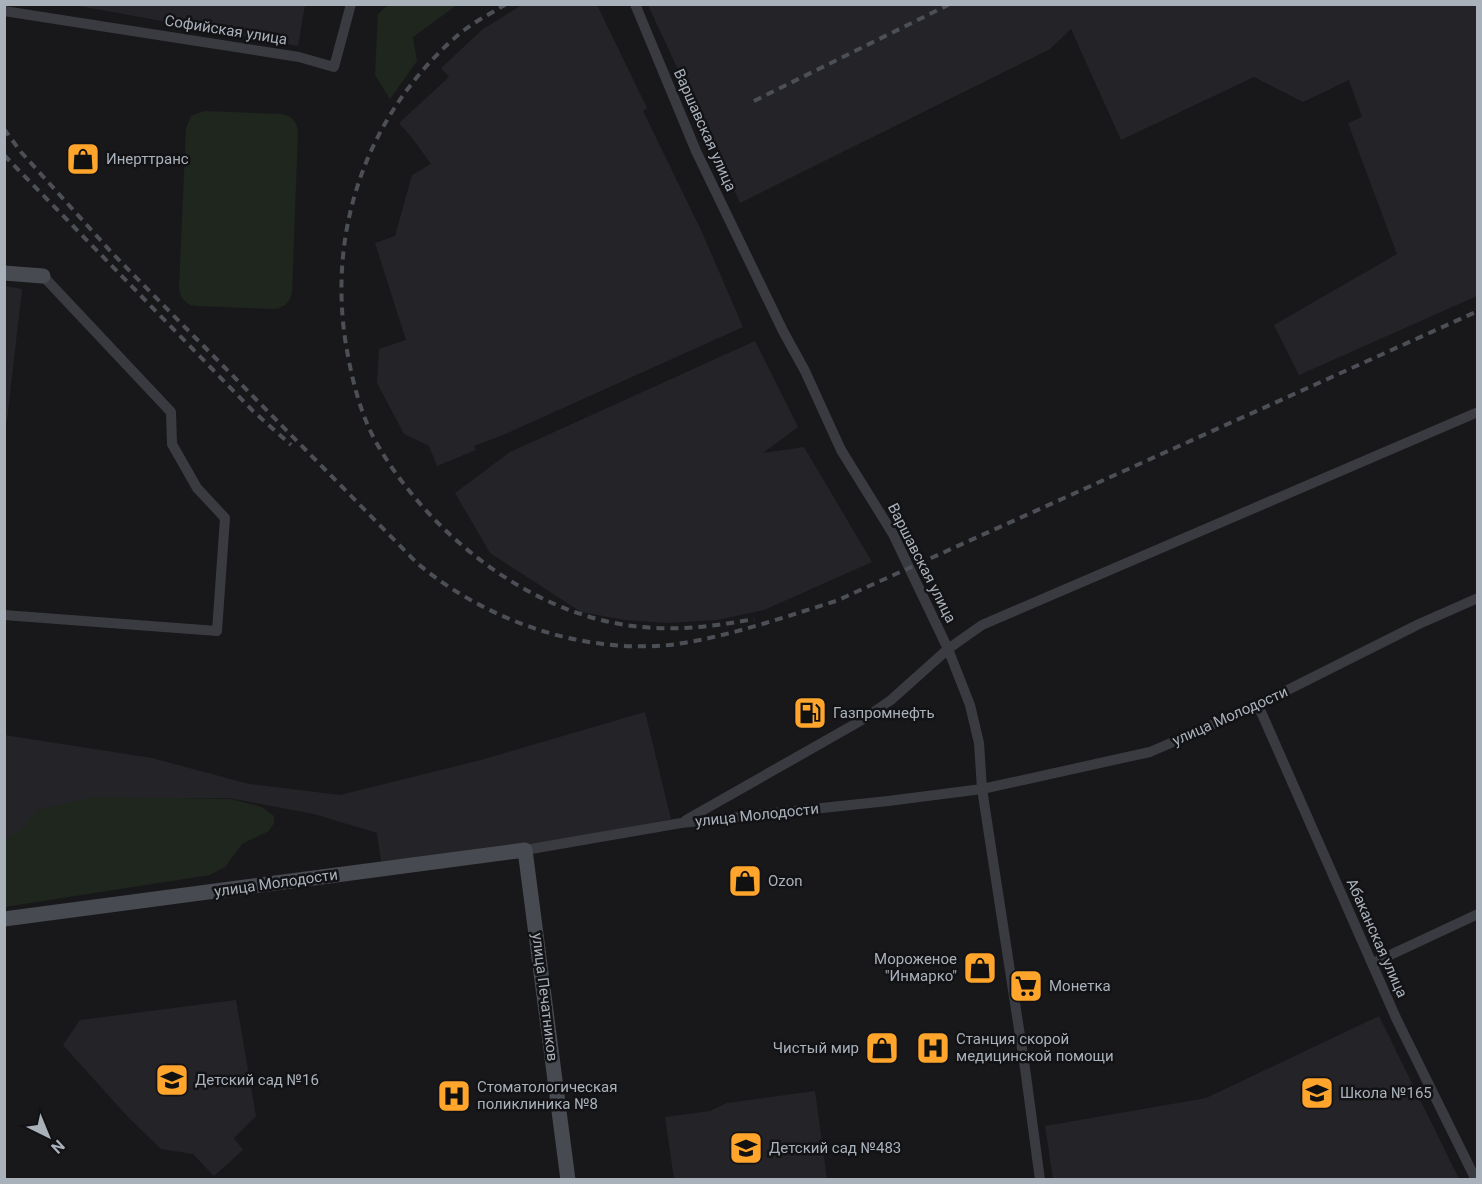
<svg xmlns="http://www.w3.org/2000/svg" width="1482" height="1184" viewBox="0 0 1482 1184" font-family="Roboto,sans-serif">
  <style>
    .built { fill: #242428 }
    .green { fill: #1e261e }
    .lines { fill: none; stroke-linecap: round; stroke-linejoin: round }
    .street { stroke: #393b40; stroke-width: 10 }
    .secondary { stroke: #474a50; stroke-width: 15 }
    .rail { stroke: #4c4f55; stroke-width: 4; stroke-dasharray: 8 6; stroke-linecap: butt }
    .labels { text-anchor: middle; stroke-width: 5; stroke-linejoin: round; paint-order: stroke }
    .street-label { font-size: 15px; fill: #a9b1bb; stroke: #131316 }
    .poi-label { font-size: 15px; fill: #a9b1bb; stroke: #131316; text-anchor: start }
  </style>
  <rect width="100%" height="100%" fill="#18181b"/>
  <g class="built">
    <polygon points="74,5 305,4 305,5 298,46"/>
    <polygon points="522,5 597,5 647,108 643,111 701,230 743,327 503,435 474,446 476,450 437,466 429,446 404,434 377,383 379,349 406,340 375,243 395,236 412,175 431,164 413,139 399,123 449,77 441,68 483,29"/>
    <polygon points="648,5 1477,5 1477,296 1299,375 1274,325 1397,254 1348,123 1362,117 1349,80 1303,102 1254,77 1121,140 1071,29 1050,49 740,203"/>
    <polygon points="5,286 22,289 7,420 5,422"/>
    <polygon points="755,341 798,427 763,453 804,447 872,562 764,610 717,620 667,623 625,620 581,612 490,553 455,493 510,452"/>
    <polygon points="645,712 671,819 507,850 381,861 377,833 314,814 229,798 140,799 21,835 5,842 4,735 152,758 249,784 340,795 481,760"/>
    <polygon points="236,1000 256,1116 234,1138 243,1150 214,1176 193,1154 161,1149 128,1117 63,1045 80,1020"/>
    <polygon points="1379,1016 1459,1179 1053,1179 1045,1126 1206,1098"/>
    <polygon points="815,1091 827,1179 674,1179 665,1117 710,1111 727,1103"/>
  </g>
  <g class="green">
    <polygon points="389,4 457,5 413,37 417,61 390,99 375,75 378,14"/>
    <path d="M204,111L282,114C292,116 297,122 298,132L292,293C290,302 284,308 274,309L196,306C186,305 180,298 179,288L186,128L191,116Z"/>
    <polygon points="95,797 231,799 262,807 274,816 274,823 269,831 242,844 225,867 210,875 5,907 5,839 21,830 37,810"/>
  </g>
  <g class="lines">
    <g class="street">
      <polyline points="635,4 696,151 783,331 805,371 841,450 893,534 948,649 970,705 979,743 982,789 1025,1068 1040,1180"/>
      <polyline points="4,11 299,57 334,67 351,4"/>
      <polyline points="4,615 217,631 225,518 197,488 172,444 171,412 43,276"/>
      <polyline points="1258,705 1396,1018 1476,1180"/>
      <polyline points="686,820 862,720 891,700 948,649 982,625 1478,412"/>
      <polyline points="525,850 681,823 888,801 982,789 1150,752 1258,705 1419,624 1478,598"/>
      <polyline points="1373,963 1478,914"/>
    </g>
    <g class="secondary">
      <polyline points="4,273 43,276"/>
      <polyline points="4,919 525,850 568,1180"/>
    </g>
    <g class="rail">
      <path d="M506,4C490,14 472,23 458,35C368,113 327,228 346,345C352,380 361,418 380,449C431,534 526,610 626,625C669,632 712,627 754,619"/>
      <polyline points="754,101 950,4"/>
      <path d="M4,129L21,152L113,254L417,563C486,621 586,656 677,644C731,636 784,617 836,601L1478,311"/>
      <polyline points="4,155 253,411 291,445"/>
    </g>
  </g>
  <defs>
    <g id="shop-square" transform="scale(1.725)"><rect x="-9" y="-9" width="18" height="18" rx="4" fill="#ffa52c" stroke="#131316"/><path d="M-5-2.5h2.3a2.7 3.5 0 0 1 5.4 0H5L5.5 6h-11ZM-1.5-2.5h3a1.5 2.3 0 0 0-3 0Z" fill="#111"/></g>
    <g id="fuel-square" transform="scale(1.725)"><rect x="-9" y="-9" width="18" height="18" rx="4" fill="#ffa52c" stroke="#131316"/><path d="M-5.5-6h7V0h2V4h1.3V-2.5L3-4.5l.8-.8L6-3V5H2.5V1h-1V6h-7ZM-4.2-4.7v3.2H.2V-4.7Z" fill="#111"/></g>
    <g id="supermarket-square" transform="scale(1.725)"><rect x="-9" y="-9" width="18" height="18" rx="4" fill="#ffa52c" stroke="#131316"/><path d="M-6-5.5h2.5l.6 2H6L4.5 2H-2.5L-4.4-4H-6ZM-1.5 3.2a1.3 1.3 0 1 0 .1 0ZM3 3.2a1.3 1.3 0 1 0 .1 0Z" fill="#111"/></g>
    <g id="hospital-square" transform="scale(1.725)"><rect x="-9" y="-9" width="18" height="18" rx="4" fill="#ffa52c" stroke="#131316"/><path d="M-5-5h3v3.5h4V-5h3V5h-3V1.5h-4V5h-3Z" fill="#111"/></g>
    <g id="school-square" transform="scale(1.725)"><rect x="-9" y="-9" width="18" height="18" rx="4" fill="#ffa52c" stroke="#131316"/><path d="M0-5L7-2L0 1L-7-2ZM-4 1L0 2.5L4 1V4Q0 6-4 4Z" fill="#111"/></g>
  </defs>
  <g fill-rule="evenodd">
    <use href="#shop-square" x="83" y="159"/>
    <use href="#fuel-square" x="810" y="713"/>
    <use href="#shop-square" x="745" y="881"/>
    <use href="#shop-square" x="980" y="968"/>
    <use href="#supermarket-square" x="1026" y="986"/>
    <use href="#shop-square" x="882" y="1048"/>
    <use href="#hospital-square" x="933" y="1048"/>
    <use href="#school-square" x="172" y="1080"/>
    <use href="#school-square" x="1317" y="1093"/>
    <use href="#hospital-square" x="454" y="1096"/>
    <use href="#school-square" x="746" y="1148"/>
  </g>
  <g class="labels">
    <g class="street-label">
      <text transform="translate(226 30) rotate(9)" y="5">Софийская улица</text>
      <text transform="translate(705 130) rotate(66)" y="5">Варшавская улица</text>
      <text transform="translate(922 563) rotate(63)" y="5">Варшавская улица</text>
      <text transform="translate(1230 716) rotate(-24)" y="5">улица Молодости</text>
      <text transform="translate(757 815) rotate(-6)" y="5">улица Молодости</text>
      <text transform="translate(276 883) rotate(-8)" y="5">улица Молодости</text>
      <text transform="translate(1377 938) rotate(66)" y="5">Абаканская улица</text>
      <text transform="translate(545 997) rotate(83)" y="5">улица Печатников</text>
    </g>
    <g class="poi-label">
      <text x="106" y="164">Инерттранс</text>
      <text x="833" y="718">Газпромнефть</text>
      <text x="768" y="886">Ozon</text>
      <text x="957" y="964" text-anchor="end">Мороженое<tspan x="957" dy="17">"Инмарко"</tspan></text>
      <text x="1049" y="991">Монетка</text>
      <text x="956" y="1044">Станция скорой<tspan x="956" dy="17">медицинской помощи</tspan></text>
      <text x="859" y="1053" text-anchor="end">Чистый мир</text>
      <text x="195" y="1085">Детский сад №16</text>
      <text x="477" y="1092">Стоматологическая<tspan x="477" dy="17">поликлиника №8</tspan></text>
      <text x="1340" y="1098">Школа №165</text>
      <text x="769" y="1153">Детский сад №483</text>
    </g>
  </g>
  <rect width="1482" height="1184" fill="none" stroke="#a9b1bb" stroke-width="12"/>
  <g transform="translate(48 1136) rotate(137)" stroke="#131316" stroke-width="4.5" paint-order="stroke">
  <path d="M0-4.5L10 22L0 15L-10 22Z" fill="#a9b1bb"/>
  <text y="-9" font-size="16" font-weight="bold" text-anchor="middle" fill="#a9b1bb">N</text>
  </g>
</svg>
